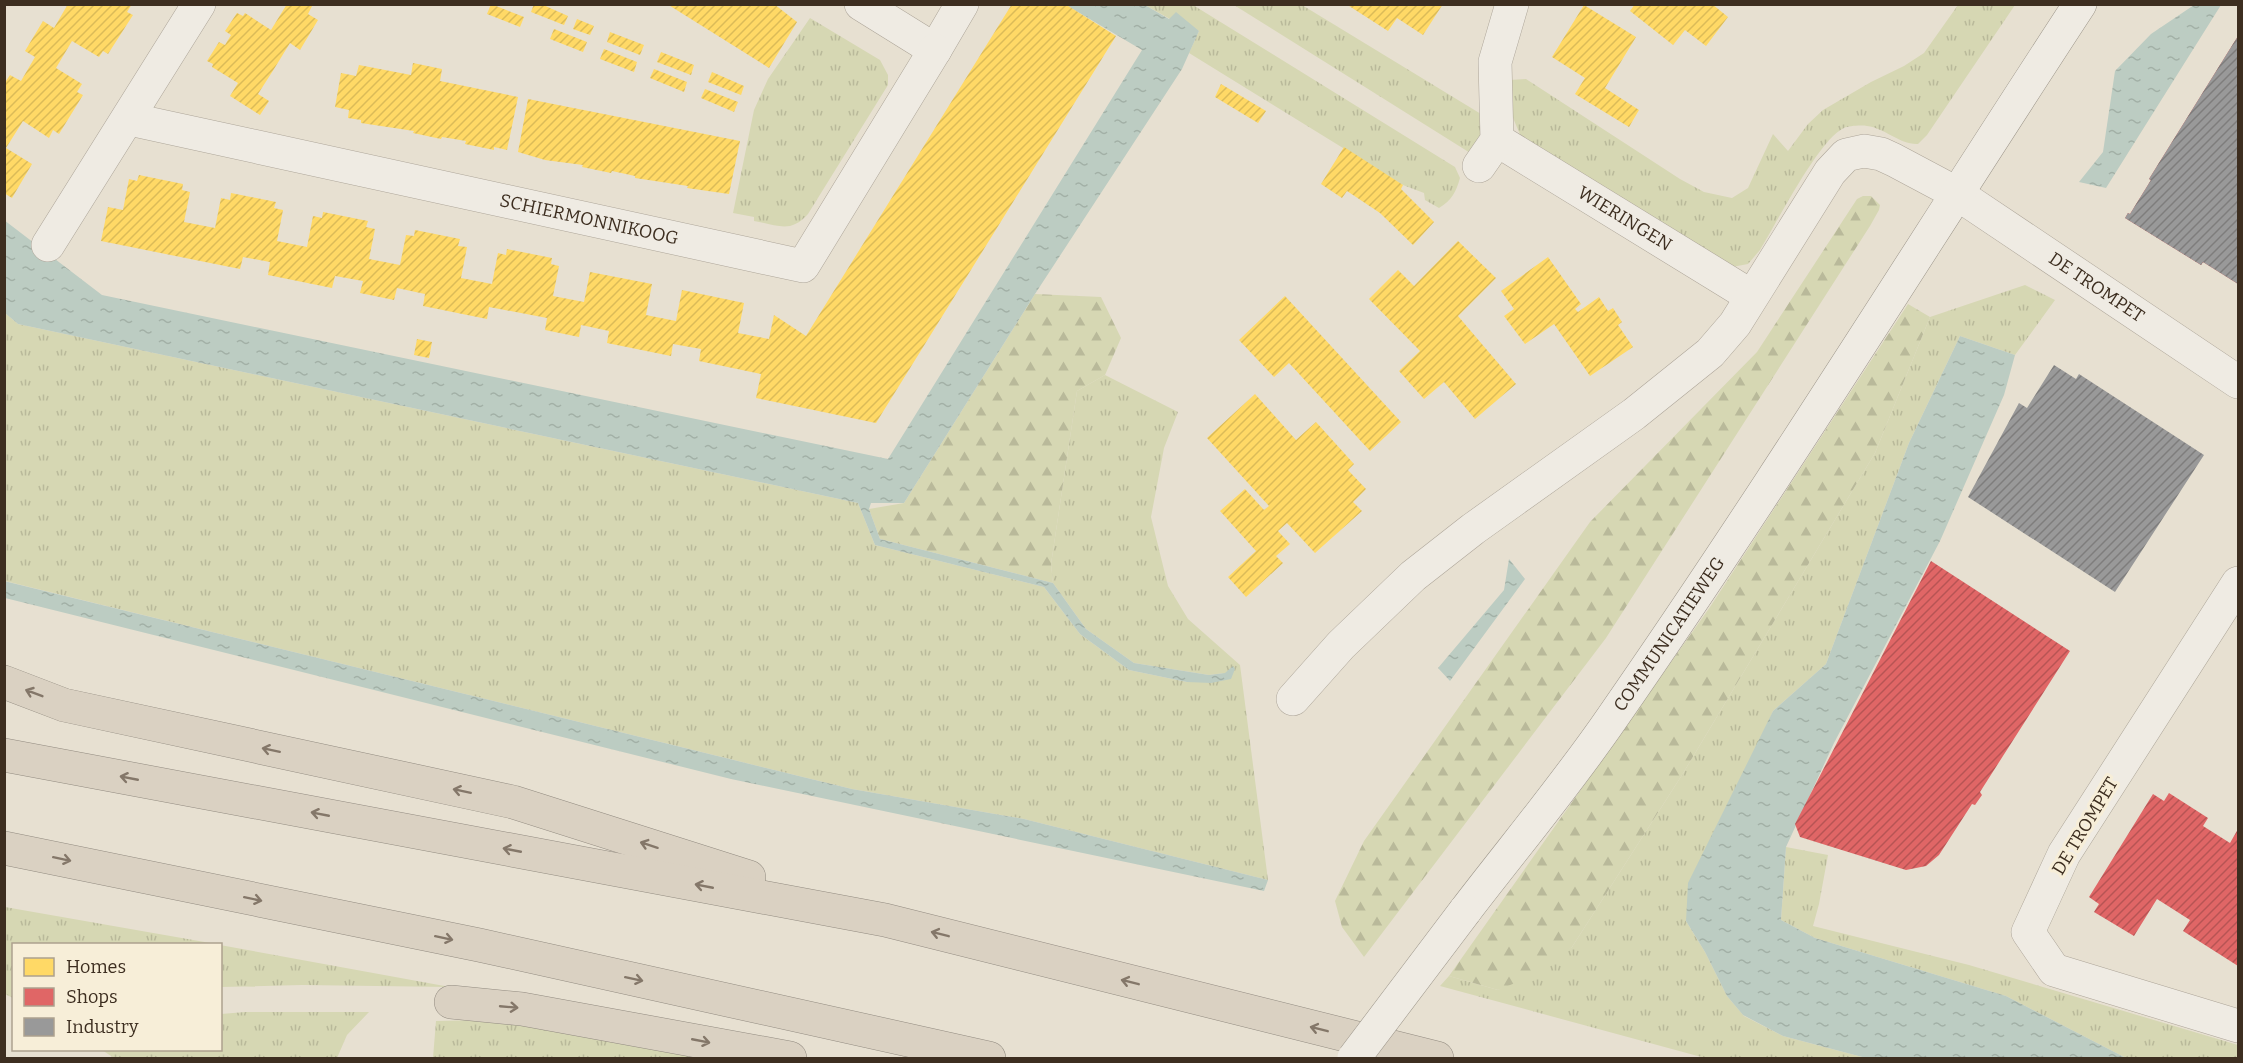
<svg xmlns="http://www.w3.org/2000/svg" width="2243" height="1063" viewBox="0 0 2243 1063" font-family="Bitter,serif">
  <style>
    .grass { fill: url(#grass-tufts) }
    .forest { fill: url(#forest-firs) }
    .water { fill: url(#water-ripples) }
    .homes { fill: url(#homes-hatch) }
    .shops { fill: url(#shops-hatch) }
    .industry { fill: url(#industry-hatch) }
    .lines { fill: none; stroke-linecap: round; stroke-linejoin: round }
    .street-casing { stroke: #ada599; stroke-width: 34 }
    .secondary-casing { stroke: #9c958a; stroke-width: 34 }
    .highway-casing { stroke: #928b80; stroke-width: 34 }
    .street { stroke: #efebe3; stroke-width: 33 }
    .secondary { stroke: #efebe3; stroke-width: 33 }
    .highway { stroke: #dad1c2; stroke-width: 33 }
    .secondary-bridge-casing { stroke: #9c958a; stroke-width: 34; stroke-linecap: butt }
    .secondary-bridge { stroke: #efebe3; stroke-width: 33 }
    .oneway { stroke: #847769 }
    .labels { text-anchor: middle; stroke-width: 6; stroke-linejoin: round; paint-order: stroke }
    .street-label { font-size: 18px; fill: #3d2e20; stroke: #f7eed8 }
  </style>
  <defs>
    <pattern id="grass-tufts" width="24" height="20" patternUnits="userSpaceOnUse" patternTransform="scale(1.5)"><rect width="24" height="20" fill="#d6d7b3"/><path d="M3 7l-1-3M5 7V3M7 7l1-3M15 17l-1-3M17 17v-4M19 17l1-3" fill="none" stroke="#b9b99a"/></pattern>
    <pattern id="forest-firs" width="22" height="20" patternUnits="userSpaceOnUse" patternTransform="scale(1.5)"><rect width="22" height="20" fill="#d6d7b3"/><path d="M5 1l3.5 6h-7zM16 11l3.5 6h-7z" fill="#b9b99a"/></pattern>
    <pattern id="water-ripples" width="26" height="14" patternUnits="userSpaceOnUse" patternTransform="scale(1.5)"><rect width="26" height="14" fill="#bcccc2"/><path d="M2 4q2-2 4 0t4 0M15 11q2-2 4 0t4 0" fill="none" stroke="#a2b0a6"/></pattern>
    <pattern id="homes-hatch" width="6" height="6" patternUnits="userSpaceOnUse" patternTransform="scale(1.5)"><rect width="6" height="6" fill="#ffd966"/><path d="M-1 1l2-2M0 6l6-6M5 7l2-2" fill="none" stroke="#dbbb58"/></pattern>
    <pattern id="shops-hatch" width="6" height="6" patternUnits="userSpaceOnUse" patternTransform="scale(1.5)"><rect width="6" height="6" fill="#e06666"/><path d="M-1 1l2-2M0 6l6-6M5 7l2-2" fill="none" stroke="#b75454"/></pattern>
    <pattern id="industry-hatch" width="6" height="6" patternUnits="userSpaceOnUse" patternTransform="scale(1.5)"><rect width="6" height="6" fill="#999"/><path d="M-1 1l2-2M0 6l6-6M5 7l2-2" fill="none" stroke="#7e7d7c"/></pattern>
  </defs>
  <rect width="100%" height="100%" fill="#e7e0d1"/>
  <g class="grass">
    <path d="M1145,5H1193L1455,167L1460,178C1456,192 1452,200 1439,208L1425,200L1424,193L1403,185L1189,53L1199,31L1170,19Z"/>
    <polygon points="1234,5 1302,5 1481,114 1491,148 1475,156"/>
    <path d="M1958,5H2015L1927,135L1918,144C1900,145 1885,128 1867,126C1861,125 1848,126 1844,128C1819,139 1776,224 1760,250L1748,264L1732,267L1521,137L1511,113L1509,80L1526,79L1680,179L1704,192L1732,198L1748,188L1773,134L1788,151L1808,124L1823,110L1871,82L1904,66L1924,53Z"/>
    <path d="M810,18L880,60L888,75V85L808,214C790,234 778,225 754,221V217L733,213L754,110L768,79Z"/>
    <polygon points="2025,285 2055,300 2015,355 1960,336 1909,443 1826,664 1773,711 1686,921 1705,952 1727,996 1744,1016 1783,1036 1866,1058 1705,1058 1440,986 1449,976 1498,990 1572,947 1682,775 1875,453 1930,317"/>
    <polygon points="5,313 18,324 858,503 875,545 1044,587 1080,634 1129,670 1187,682 1225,673 1209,675 1134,663 1086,629 1053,583 1051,564 1077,391 1105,375 1178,412 1164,448 1151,517 1168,586 1188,619 1240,665 1268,880 1024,819 852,789 5,581"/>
    <polygon points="1786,847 1828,855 1819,904 1813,926 1969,965 2238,1045 2238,1058 2126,1058 2006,996 1815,938 1781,920"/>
    <polygon points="4,907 5,907 216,944 14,944 13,998 5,994"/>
    <polygon points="220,945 450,987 302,985 221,987"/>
    <polygon points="245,1012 369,1012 347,1035 337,1058 114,1058 102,1050 220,1050 221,1014"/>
    <polygon points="483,1020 623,1040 710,1058 433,1058 436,1021"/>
  </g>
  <g class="forest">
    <polygon points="1863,196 1871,196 1880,205 1879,210 1870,226 1606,638 1364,957 1342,927 1335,901 1364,841 1590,522 1757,352 1857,199"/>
    <polygon points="1035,294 1101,297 1121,338 1105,375 1077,391 1051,564 1053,583 880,539 869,509 904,503"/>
    <polygon points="1908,304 1930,317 1875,453 1682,775 1572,947 1539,973 1498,990 1449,976 1710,607"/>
  </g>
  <g class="water">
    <polygon points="1066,5 1145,5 1169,19 1176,12 1199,31 1182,69 1035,294 904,503 871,503 869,509 880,539 1053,583 1086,629 1134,663 1209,675 1225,673 1233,666 1235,669 1231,679 1211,683 1187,682 1129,670 1080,634 1044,587 875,545 858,503 18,324 5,313 4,220 102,295 888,459 1142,50"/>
    <polygon points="2194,5 2221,5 2106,188 2079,182 2103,152 2115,71 2151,34"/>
    <polygon points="1960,336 2015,355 2004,395 1940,541 1834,743 1786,847 1781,920 1815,938 2006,996 2126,1058 1866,1058 1783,1036 1743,1015 1727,996 1705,952 1686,921 1688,883 1773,711 1826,664 1909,443"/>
    <polygon points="1509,559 1525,579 1450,681 1438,668 1504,590"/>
    <polygon points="4,581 852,789 1024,819 1268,880 1264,891 731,779 5,598"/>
  </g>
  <g class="homes">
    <polygon points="68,4 132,4 127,12 133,15 108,54 103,51 99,57 72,41 56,68 82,84 77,92 83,95 59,134 53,130 49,138 23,121 6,148 32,164 12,198 4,193 4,84 10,75 21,81 35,57 25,51 43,21 54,28"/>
    <polygon points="287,4 313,4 308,14 318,20 300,50 290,43 274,69 258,94 269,101 260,115 230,96 238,83 212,67 213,64 207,61 219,42 225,45 231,35 225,31 237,13 243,16 245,13 271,30"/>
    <polygon points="491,4 524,17 520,27 487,14"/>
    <polygon points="534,4 541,4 568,16 564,25 531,12"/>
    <polygon points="667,4 774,4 797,22 769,68"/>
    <polygon points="1012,4 1065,4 1116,36 876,423 756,398 761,374 699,361 701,349 673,344 671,356 607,343 609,331 581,325 579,337 545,330 547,318 489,307 487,319 423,306 425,294 397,288 394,300 360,293 363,281 335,276 332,288 268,275 270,262 243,257 240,269 101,241 108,207 123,210 129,179 137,181 139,175 183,184 182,190 190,192 184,222 215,228 221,198 230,200 231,193 276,202 274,208 283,210 277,241 307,247 313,216 322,218 323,212 368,221 366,227 375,229 369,259 400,265 406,235 414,236 415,230 460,239 458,246 467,247 461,278 492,284 498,253 506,255 507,249 552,258 551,264 559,266 553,296 584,302 590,272 652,284 646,315 676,321 682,290 744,303 738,333 769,339 774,315 806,336"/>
    <polygon points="1346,4 1443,4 1423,35 1397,18 1388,31"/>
    <polygon points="1635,4 1712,4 1728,17 1706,46 1685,30 1673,45 1630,11"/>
    <polygon points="1584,5 1636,37 1605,88 1639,110 1629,127 1575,94 1585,78 1552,57"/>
    <polygon points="577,19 594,26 590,35 573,29"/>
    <polygon points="554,29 587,42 583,52 550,39"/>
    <polygon points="610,32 644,45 640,55 607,42"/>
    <polygon points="604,49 637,62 634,72 600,59"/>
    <polygon points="661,52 694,65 691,75 657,62"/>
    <polygon points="413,63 442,69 440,81 518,97 507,150 494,147 494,150 465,144 466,141 442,137 441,139 413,133 414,131 361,123 361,120 348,118 349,110 335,107 341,73 356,76 359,65 411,75"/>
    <polygon points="654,69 687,82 684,92 650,78"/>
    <polygon points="712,72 744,86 741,95 708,82"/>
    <polygon points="1221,84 1266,111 1258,123 1215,97"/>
    <polygon points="705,89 738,102 734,112 701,98"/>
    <polygon points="528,99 740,141 729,194 687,188 688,186 635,178 635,176 612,171 611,173 582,167 583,165 545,160 518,152"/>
    <polygon points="1344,147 1403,185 1401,189 1434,222 1413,245 1380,213 1347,191 1342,198 1321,184"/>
    <polygon points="1458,241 1496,278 1458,316 1516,384 1475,419 1444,382 1424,399 1399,371 1420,351 1369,299 1398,270 1414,286"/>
    <polygon points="1548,257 1581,304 1575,309 1578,312 1599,297 1608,311 1613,308 1622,322 1618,325 1633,347 1590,376 1554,324 1525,344 1504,316 1514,309 1501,291"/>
    <polygon points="1285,296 1401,422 1370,451 1289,363 1274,377 1239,340"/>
    <polygon points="417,339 432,342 429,358 414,355"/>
    <polygon points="1255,394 1296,440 1316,422 1354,464 1348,470 1366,489 1353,502 1362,511 1315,553 1287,523 1278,531 1290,544 1276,556 1283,563 1246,597 1228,577 1256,551 1220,511 1245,489 1264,510 1269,506 1207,438"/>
  </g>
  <g class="shops">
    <polygon points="2238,36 2238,284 2203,262 2201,265 2125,218 2128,213 2130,214 2151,180 2149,179"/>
    <polygon points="1931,561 2070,651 1980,792 1982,795 1975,805 1972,804 1939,855 1926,866 1906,870 1800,837 1795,824"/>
    <polygon points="2169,793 2208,818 2203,826 2230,843 2238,829 2238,966 2183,931 2190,920 2157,899 2134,936 2094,912 2099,904 2089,897 2153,794 2164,801"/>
  </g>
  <g class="industry">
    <polygon points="2238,36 2238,284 2203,262 2201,265 2125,218 2128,213 2130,214 2151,180 2149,179"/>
    <polygon points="2054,365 2076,379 2079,374 2204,455 2115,592 1968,497 2019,403 2027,408"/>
  </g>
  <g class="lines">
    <g class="street-casing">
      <g id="street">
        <polyline points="861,4 935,50 962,4"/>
        <path id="s1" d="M129,119L803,266L935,50"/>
        <path id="s2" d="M1497,140L1751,296"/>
        <polyline points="1479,166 1497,140 1495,62 1512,4"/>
        <polyline points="48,245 199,4"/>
        <polyline points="2238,583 2064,854 2028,932 2054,970 2238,1026"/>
        <path id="s3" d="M1293,699L1341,645L1413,576L1473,529L1634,414L1710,353L1735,324L1830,172L1846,155L1864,151L1881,154L1894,160L1956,193L2238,382"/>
      </g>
    </g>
    <g class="secondary-casing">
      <g id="secondary">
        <path id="s4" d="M1465,911C1514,847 1566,785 1612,718C1774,485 1924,242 2080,4"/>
      </g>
    </g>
    <g class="highway-casing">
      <g id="highway">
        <polyline points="4,682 64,705 513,802 749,877"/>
        <polyline points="4,755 885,920 1437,1058"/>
        <polyline points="4,848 479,945 989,1058"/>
        <polyline points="451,1002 522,1009 790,1058"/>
      </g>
    </g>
    <use href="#street" class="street"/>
    <use href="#secondary" class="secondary"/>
    <use href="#highway" class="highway"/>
    <g class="secondary-bridge-casing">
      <polyline id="secondary-bridge" points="1354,1058 1465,911"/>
    </g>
    <use href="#secondary-bridge" class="secondary-bridge"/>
  </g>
  <defs><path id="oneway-shaft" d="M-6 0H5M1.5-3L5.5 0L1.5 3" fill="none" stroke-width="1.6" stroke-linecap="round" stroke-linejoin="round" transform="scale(1.5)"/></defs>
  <g class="oneway">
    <use href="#oneway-shaft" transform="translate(34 693) rotate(-159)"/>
    <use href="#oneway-shaft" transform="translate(271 750) rotate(-168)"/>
    <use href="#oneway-shaft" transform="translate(129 778) rotate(-169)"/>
    <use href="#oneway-shaft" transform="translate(462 791) rotate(-168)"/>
    <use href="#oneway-shaft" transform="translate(320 814) rotate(-169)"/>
    <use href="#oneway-shaft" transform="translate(649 845) rotate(-162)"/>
    <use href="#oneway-shaft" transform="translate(512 850) rotate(-169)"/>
    <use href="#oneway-shaft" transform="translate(62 859) rotate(12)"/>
    <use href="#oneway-shaft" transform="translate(704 886) rotate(-169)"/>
    <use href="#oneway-shaft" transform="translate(253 899) rotate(12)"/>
    <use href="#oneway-shaft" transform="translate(940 934) rotate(-166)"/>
    <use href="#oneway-shaft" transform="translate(444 938) rotate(12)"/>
    <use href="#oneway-shaft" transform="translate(634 979) rotate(12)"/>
    <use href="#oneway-shaft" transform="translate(1130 982) rotate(-166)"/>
    <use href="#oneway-shaft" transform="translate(509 1007) rotate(5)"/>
    <use href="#oneway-shaft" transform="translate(1319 1029) rotate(-166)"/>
    <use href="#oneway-shaft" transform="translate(701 1041) rotate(11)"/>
  </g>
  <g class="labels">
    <g class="street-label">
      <text dy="6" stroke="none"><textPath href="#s2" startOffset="150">WIERINGEN</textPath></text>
      <text dy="6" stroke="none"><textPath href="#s1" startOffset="471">SCHIERMONNIKOOG</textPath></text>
      <text dy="6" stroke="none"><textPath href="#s3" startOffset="1074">DE TROMPET</textPath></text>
      <text dy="6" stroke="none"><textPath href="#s4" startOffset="344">COMMUNICATIEWEG</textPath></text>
      <text transform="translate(2085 826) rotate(-59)" y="6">DE TROMPET</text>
    </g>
  </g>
  <rect width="2243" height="1063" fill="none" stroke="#3d2e20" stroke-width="12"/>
  <rect x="12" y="943" width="210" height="108" fill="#f7eed8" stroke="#ada18e" stroke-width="1.5"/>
  <rect x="24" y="958" width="30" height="18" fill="#ffd966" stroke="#ada18e" stroke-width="1.5"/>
  <text x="66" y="973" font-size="18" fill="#3d2e20">Homes</text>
  <rect x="24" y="988" width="30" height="18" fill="#e06666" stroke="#ada18e" stroke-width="1.5"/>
  <text x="66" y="1003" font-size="18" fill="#3d2e20">Shops</text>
  <rect x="24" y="1018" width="30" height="18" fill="#999999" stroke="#ada18e" stroke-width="1.5"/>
  <text x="66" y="1033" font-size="18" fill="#3d2e20">Industry</text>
</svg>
